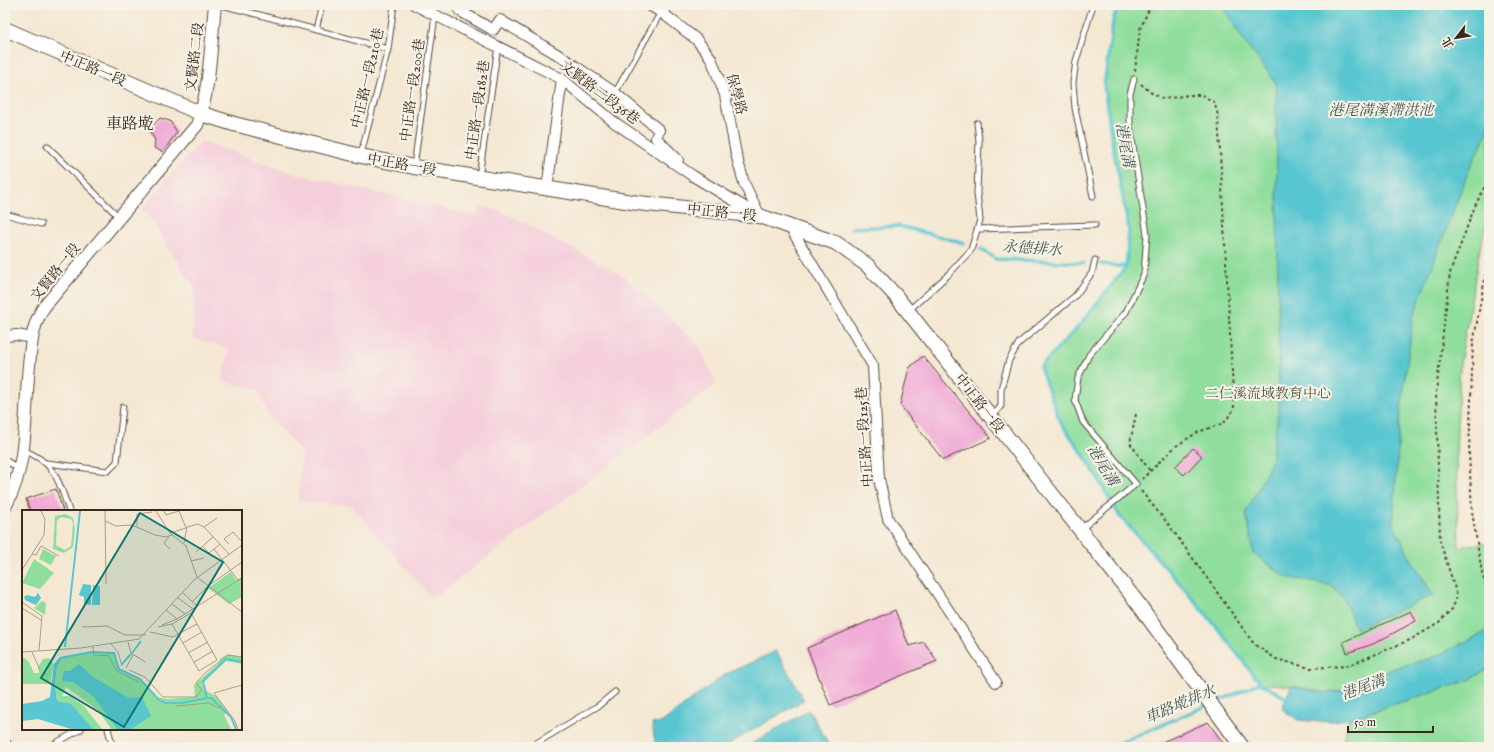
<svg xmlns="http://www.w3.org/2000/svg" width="1494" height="752" viewBox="0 0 1494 752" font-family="'IM FELL English','Noto Serif TC',serif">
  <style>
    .built { fill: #f5cfdb }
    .green { fill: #90de9d; stroke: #66845e }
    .water { fill: #59c6d0; stroke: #4a7877 }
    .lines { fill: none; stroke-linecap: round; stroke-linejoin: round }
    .stream { stroke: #59c6d0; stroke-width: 3.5 }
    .building { fill: #f0aad6 }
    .service-casing { stroke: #574639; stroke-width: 7 }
    .minor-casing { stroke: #574639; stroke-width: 12 }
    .tertiary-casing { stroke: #574639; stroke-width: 14 }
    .secondary-casing { stroke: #574639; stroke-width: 16 }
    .path { stroke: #574639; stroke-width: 2; stroke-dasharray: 3 3; stroke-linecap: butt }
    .service { stroke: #fff; stroke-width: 5 }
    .minor { stroke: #fff; stroke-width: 10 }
    .tertiary { stroke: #fff; stroke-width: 12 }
    .secondary { stroke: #fff; stroke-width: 14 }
    .labels { text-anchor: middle; stroke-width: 4; stroke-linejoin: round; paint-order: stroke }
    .street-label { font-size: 14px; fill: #3b2a1e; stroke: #f7f3e8 }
    .park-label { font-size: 14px; fill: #50573e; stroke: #f7f3e8 }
    .water-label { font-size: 15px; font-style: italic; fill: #445953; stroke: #f7f3e8 }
    .quarter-label { font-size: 16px; fill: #3b2a1e; stroke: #f7f3e8 }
    .inset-river { fill: none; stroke: #59c6d0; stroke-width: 2 }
    .inset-road { fill: none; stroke: #aa9c8b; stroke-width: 1 }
    .view { fill: #0f766e; fill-opacity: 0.15; stroke: #0f766e; stroke-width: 2 }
    .inset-edge { fill: none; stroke: #3b2a1e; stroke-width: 2 }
  </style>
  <rect width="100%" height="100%" fill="#f7f3e8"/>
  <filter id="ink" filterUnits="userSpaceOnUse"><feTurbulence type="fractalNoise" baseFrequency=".025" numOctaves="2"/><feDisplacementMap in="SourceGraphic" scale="8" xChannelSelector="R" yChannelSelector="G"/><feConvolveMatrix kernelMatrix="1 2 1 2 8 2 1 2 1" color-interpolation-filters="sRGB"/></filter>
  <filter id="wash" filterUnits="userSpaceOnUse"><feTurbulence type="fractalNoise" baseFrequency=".012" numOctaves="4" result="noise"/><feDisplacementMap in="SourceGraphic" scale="16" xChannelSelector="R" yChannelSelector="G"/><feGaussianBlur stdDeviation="0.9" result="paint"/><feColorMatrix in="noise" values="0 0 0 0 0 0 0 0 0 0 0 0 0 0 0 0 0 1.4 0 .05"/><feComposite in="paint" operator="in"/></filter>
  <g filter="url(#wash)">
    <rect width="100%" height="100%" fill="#f4e8d3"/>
    <polygon class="built" points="201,141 292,173 477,216 481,206 503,212 624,276 700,347 716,384 432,599 351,505 298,502 302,453 267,414 259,390 222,381 229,348 193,339 195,289 143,207"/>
    <g class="green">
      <polygon points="1118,5 1489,5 1489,221 1481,243 1460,364 1456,453 1459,546 1489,543 1489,629 1482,634 1432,658 1394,668 1358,688 1326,693 1291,686 1260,683 1216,626 1168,570 1119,515 1089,463 1060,421 1040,367 1078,327 1126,267 1129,229 1113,147 1104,86 1113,21"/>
      <polygon points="1489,668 1489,747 1341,747 1349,719 1469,680"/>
    </g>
    <g class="water">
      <polygon points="1221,5 1489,5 1489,129 1469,169 1413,317 1400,418 1393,524 1410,557 1433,595 1356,629 1344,599 1333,586 1286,577 1254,554 1246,513 1271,463 1279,407 1276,83 1244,41"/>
      <polygon points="1489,629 1489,668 1469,680 1349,719 1320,722 1298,720 1282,709 1291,686 1326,693 1358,688 1394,668 1432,658 1482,634"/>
      <polygon points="776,651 804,700 724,747 656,747 652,724 661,723 724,675"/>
      <polygon points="809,710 830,747 746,747"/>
    </g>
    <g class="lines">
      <g class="stream">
        <polyline points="1118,5 1113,21 1104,86 1113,147 1129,229 1126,267 1078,327 1040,367 1060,421 1089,463 1119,515 1168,570 1216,626 1260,683 1290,700"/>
        <polyline points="851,228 899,226 964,243"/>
        <polyline points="981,249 996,259 1084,263"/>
        <polyline points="1100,264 1126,267"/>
        <polyline points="1214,703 1260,683"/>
        <polyline points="1110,747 1208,705"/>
      </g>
    </g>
    <g id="blocks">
      <g class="building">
        <polygon points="160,118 170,121 177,132 163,152 154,148 155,140 149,130"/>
        <polygon points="923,356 991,438 943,460 900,405 909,368"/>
        <polygon points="1193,448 1202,456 1184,475 1175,467"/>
        <polygon points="56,489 63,511 30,511 26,499"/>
        <polygon points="895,610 909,646 924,642 937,661 830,705 807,648"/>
        <polygon points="1411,611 1416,621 1373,644 1347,653 1343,642"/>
        <polygon points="1208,722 1226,747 1151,747"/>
      </g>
    </g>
  </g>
  <g filter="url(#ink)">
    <use href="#blocks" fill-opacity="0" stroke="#574639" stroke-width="1"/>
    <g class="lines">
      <g class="service-casing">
        <g id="service">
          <polyline points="222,5 388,49"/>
          <polyline points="316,30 322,5"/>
          <polyline points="615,93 661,12"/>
          <polyline points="47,146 119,217"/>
          <polyline points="361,154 388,49 394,5"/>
          <polyline points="414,166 435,16"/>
          <polyline points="479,177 498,46"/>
          <polyline points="1093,196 1075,108 1073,83 1076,61 1093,5"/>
          <polyline points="5,214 41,224"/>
          <polyline points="978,229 1095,225"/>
          <polyline points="908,311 947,276 971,250 980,220 977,193 979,141 977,123"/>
          <polyline points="992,417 1001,406 1001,389 1009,360 1019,343 1075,296 1092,273 1095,260"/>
          <path d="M23,450C55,462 59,481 69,511"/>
          <polyline points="5,460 19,469"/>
          <polyline points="47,463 108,471 117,462 123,407"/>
          <polyline points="1081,529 1136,484 1083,422 1075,400 1078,378 1089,355 1126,312 1144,274 1147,234 1130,127 1130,94 1134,79"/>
          <polyline points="108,729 113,747"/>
          <polyline points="5,739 11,747"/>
          <polyline points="49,747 81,729"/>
          <polyline points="530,747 598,706 615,692"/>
        </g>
      </g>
      <g class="minor-casing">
        <g id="minor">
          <polyline points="415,5 562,79 614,122 693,176 758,215"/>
          <polyline points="463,5 460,11 493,30 500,20 560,56 615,93 659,130 656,138 678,160"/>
          <polyline points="649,5 661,12 696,39 711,58 725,95 736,154 744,183 760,216"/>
          <polyline points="547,189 562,79"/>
          <polyline points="790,227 873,366 879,479 888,519 996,682"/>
          <polyline points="5,336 17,335 32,338"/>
        </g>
      </g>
      <g class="tertiary-casing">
        <path id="tertiary" d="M5,507C29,464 24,413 29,366C31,344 32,325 44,307L197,125C210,92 211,41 215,5"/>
      </g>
      <g class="secondary-casing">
        <polyline id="secondary" points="5,29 202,114 234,124 361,156 414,167 638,203 760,216 836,243 867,265 895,295 1137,602 1242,747"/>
      </g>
      <g class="path">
        <polyline points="1135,71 1140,29 1151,5"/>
        <polyline points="1141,84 1150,92 1164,99 1188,95 1202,95 1214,102 1218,115 1234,409 1224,423 1198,432 1176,446 1142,479"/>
        <polyline points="1489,262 1486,272 1473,344 1469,452 1472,512 1482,573 1489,596"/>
        <polyline points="1136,414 1130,443 1150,471"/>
        <polyline points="1141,491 1169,525 1254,644 1276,659 1310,668 1347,666 1410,640 1439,623 1453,608 1457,595 1440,541 1436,393 1450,273 1475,206 1489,178"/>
      </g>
      <use href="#service" class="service"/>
      <use href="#minor" class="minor"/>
      <use href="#tertiary" class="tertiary"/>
      <use href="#secondary" class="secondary"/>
    </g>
  </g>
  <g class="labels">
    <g class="street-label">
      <text transform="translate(194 57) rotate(-83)" y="5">文賢路二段</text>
      <text transform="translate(93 68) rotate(23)" y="5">中正路一段</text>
      <text transform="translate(367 78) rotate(-77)" y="5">中正路一段210巷</text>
      <text transform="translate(412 90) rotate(-82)" y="5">中正路一段200巷</text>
      <text transform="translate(600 92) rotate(37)" y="5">文賢路二段36巷</text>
      <text transform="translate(737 94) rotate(75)" y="5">保學路</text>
      <text transform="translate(477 110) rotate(-82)" y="5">中正路一段182巷</text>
      <text transform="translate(402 164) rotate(10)" y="5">中正路一段</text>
      <text transform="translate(722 212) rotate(6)" y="5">中正路一段</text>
      <text transform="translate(55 272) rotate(-51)" y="5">文賢路一段</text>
      <text transform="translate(980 403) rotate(52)" y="5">中正路一段</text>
      <text transform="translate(864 437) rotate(-94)" y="5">中正路一段125巷</text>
    </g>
    <g class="park-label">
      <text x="1268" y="398">二仁溪流域教育中心</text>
    </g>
    <g class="water-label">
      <text x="1381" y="115">港尾溝溪滯洪池</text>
      <text transform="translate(1125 145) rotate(80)" y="5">港尾溝</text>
      <text transform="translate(1032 248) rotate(4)" y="5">永德排水</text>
      <text transform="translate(1103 465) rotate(59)" y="5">港尾溝</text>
      <text transform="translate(1363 687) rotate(-20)" y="5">港尾溝</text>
      <text transform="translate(1180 704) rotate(-23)" y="5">車路墘排水</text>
    </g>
    <g class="quarter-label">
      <text x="130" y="129">車路墘</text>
    </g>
  </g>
  <g transform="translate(22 510)">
    <rect width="220" height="220" fill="#f4e8d3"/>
    <path d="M44,4L51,8L53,19L51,37L42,43L31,39L33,6ZM39,7L49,9L51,13L49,36L43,40L34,35L35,11ZM21,39L34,46L29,55L17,49ZM12,49L32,63L18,79L0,73ZM209,62L214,70L220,67V87L207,94L186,78ZM20,91L24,93L23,105L12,98ZM70,142L92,143L97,159L118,169L134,187L146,189L173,187L172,175L196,154L199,148L206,144L220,148V154L204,151L180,174L182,180L194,186L206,202L202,205L209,219H89L76,200L44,177L40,186H47L61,195L80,219H71L51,198L35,191L33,174L35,157L42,146ZM0,146L7,152L12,163H17L16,157L21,149L27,148L32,154L28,174H0Z" fill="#90de9d" fill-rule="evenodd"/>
    <path d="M61,74L69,75V95L62,94V87L57,85ZM71,75L78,76V95H70ZM16,83L19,88L14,95L3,90L2,87L5,85L13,87ZM38,147L40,149L35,157L33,174L35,191L49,194L71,219H49L16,209L0,211V194L20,191L28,187L32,154ZM57,154L71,167L107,188L120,187L129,206L109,219H95L72,187L51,172L40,171L42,161H48Z" fill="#59c6d0"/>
    <path class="inset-river" d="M43,137L58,1M110,143L119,131M38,148L70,142L92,143L97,159L118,169L137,190L143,193H160L185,188L181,171L204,149L220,152M100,154L109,144M185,188H189L209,207L214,219"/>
    <path class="inset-road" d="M83,1L84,74M134,1L148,23L164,36L175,67L220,102M142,1L144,5L157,1M83,11L94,16L110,15L133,25L144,27L150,25M115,16V4L130,2M182,17L207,44M148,23L164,18L157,1M147,27L142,33L148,39M162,33L165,17L176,14L182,17L195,8M207,34L202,29L211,22L220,32M180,36L187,43L198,34M192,39L216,70M174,42L191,27M10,44L14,45L19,36L37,46M169,51L182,48M0,60L22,25L23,9L19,1M160,82L175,96M156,88L171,99M0,92L20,106L17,140M170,92L186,76L220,52M150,94L163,104M0,98L19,110M144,100L155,109M140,115L155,109L220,68M60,117L85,116L103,125H124M136,117L150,114L169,103L195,150L177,161L150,114M128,122L151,127L175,114M106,132L109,143L123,152M161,133L180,122M89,134L96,142L100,156M71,137L72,146L86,145L95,161L117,172M0,142L59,138L117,129L172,70L220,35M10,142L18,160M166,143L186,132M172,152L191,141M104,158L111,145M107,160L123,167L141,187H174L180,180L174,173L182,164L206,145L220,147M154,196L187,193L197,198L200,196M216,219L213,211L192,183L220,175"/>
    <path class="view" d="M118,3L201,52L102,217L19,168Z"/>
    <rect width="220" height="220" class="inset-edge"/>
  </g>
  <rect width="1494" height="752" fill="none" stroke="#f7f3e8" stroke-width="20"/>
  <g transform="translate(1456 38) rotate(239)" stroke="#f7f3e8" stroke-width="3" paint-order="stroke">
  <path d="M0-3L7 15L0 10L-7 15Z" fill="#3b2a1e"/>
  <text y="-6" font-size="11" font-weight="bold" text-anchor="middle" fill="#3b2a1e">北</text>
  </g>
  <path d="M1348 726v6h85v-6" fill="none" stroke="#3b2a1e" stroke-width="2"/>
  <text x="1354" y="726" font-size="12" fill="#3b2a1e" stroke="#f7f3e8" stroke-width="3" paint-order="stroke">50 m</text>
</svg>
